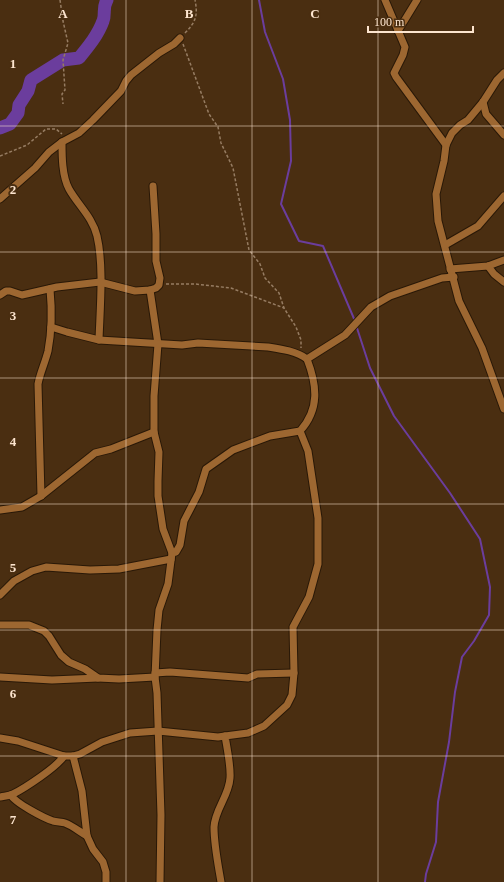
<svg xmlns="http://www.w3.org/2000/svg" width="504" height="882" viewBox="0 0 504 882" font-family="'Times New Roman',serif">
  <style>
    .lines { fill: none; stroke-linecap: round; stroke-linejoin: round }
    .stream { stroke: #6b3d9d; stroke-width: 2 }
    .river { stroke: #6b3d9d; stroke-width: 13 }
    .minor-casing { stroke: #291807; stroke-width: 9 }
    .path { stroke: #967c62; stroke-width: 1.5; stroke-dasharray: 3 2; stroke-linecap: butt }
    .minor { stroke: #9d6731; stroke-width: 7 }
    .grid { fill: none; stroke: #fde5cf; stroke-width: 1; stroke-opacity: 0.55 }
    .grid-label { font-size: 13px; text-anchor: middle; font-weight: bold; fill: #fde5cf; stroke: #4a2e11; stroke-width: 4; stroke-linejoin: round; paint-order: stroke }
  </style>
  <rect width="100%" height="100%" fill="#4a2e11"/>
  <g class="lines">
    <g class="stream">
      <polyline points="259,0 265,32 283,79 290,120 291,161 281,204 299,241 323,246 355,321"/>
      <polyline points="356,325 370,368 394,416 450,493 480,539 490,587 489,615 474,641 462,657 455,692 449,742 438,802 436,842 426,874 425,882"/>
    </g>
    <path class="river" d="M0,128L10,124L18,113L19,105L28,91L31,80L63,60L79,58C88,47 98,35 103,21C106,14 102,8 107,0"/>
    <g class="minor-casing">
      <g id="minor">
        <polyline points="385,0 405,47 403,55 394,73 396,77 446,145"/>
        <polyline points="398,31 417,0"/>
        <polyline points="504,73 497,80 483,102 468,120 460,125 452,133 446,145 444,161 436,194 438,221 459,301 482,348 504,409"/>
        <polyline points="483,102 486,114 504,135"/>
        <path d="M62,142C62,156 62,176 69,189C78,205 93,218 97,236C104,266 100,309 99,340"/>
        <polyline points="0,199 35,168 49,152 62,142 79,133 93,120 121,91 126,81 131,75 159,53 174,44 180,38"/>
        <polyline points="445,245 478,226 504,196"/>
        <polyline points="488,266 494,274 504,282"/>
        <polyline points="450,269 488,266 504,260"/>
        <polyline points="150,290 158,344 154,396 154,432 159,452 158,481 158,496 163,529 172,553"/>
        <polyline points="0,295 6,291 10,291 22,295 57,287 100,282 135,291 150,290 156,288 159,285 160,278 156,261 156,234 153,186"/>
        <path d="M51,327L67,332L99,340L182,345L198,343L268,347C281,349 296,351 307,359"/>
        <path d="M41,496L38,384C40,373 45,363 48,351C52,330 52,310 50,289"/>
        <polyline points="0,510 22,507 41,496 95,453 111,449 154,432"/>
        <polyline points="0,595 14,581 32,571 46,567 90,570 119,569 171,559"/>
        <polyline points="0,625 29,625 44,631 49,636 61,655 69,662 85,669 98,678 119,679 155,677"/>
        <polyline points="155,673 170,672 248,678 257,674 294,673"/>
        <polyline points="0,677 52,680 98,678"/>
        <polyline points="0,738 18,741 64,756 73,756 80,754 102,742 130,733 158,731 218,737 225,736"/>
        <polyline points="73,756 82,791 87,836 93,849 103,862 106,872 106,882"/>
        <path d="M11,795C15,803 44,818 53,821C57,822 62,822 65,823C73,826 80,832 87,836"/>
        <path d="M0,797C4,796 9,796 13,794C25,788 57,767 64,756"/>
        <path d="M160,882L161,815L157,693L155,677L157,630L159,610L168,584L172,553L176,552L180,545L184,521L199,492L206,469L233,450L270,436L300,431C320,409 317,385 307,359L345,335L371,307L390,296L442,278L454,277"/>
        <path d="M221,882C218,864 214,845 214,827C215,809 229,796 230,778C231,767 227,748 225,736L248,733L264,726L287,705L292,695L294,673L293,627L309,597L318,564V518L308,451L300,431"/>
      </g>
    </g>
    <g class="path">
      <polyline points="60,0 63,21 68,43 63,60 65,90 62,94 63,104"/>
      <path d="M185,33C196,22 198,15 195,0"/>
      <polyline points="183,44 209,114 218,127 221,143 233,168 249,250 260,264 265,278 279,293 284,308 296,327 301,340 301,348"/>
      <polyline points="0,156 27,145 46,129 56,129 62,134"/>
      <polyline points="166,284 195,284 231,288 284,308"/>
    </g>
    <use href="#minor" class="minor"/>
  </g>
  <path class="grid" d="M126,0V882M252,0V882M378,0V882M0,126H504M0,252H504M0,378H504M0,504H504M0,630H504M0,756H504"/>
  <g class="grid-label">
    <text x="63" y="18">A</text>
    <text x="189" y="18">B</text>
    <text x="315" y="18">C</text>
    <text x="13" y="68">1</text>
    <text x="13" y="194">2</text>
    <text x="13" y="320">3</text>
    <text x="13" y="446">4</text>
    <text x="13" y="572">5</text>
    <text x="13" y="698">6</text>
    <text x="13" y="824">7</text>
  </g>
  <path d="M368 26v6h105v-6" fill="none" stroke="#fde5cf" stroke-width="2"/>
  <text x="374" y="26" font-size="12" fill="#fde5cf" stroke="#4a2e11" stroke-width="3" paint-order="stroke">100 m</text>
</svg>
